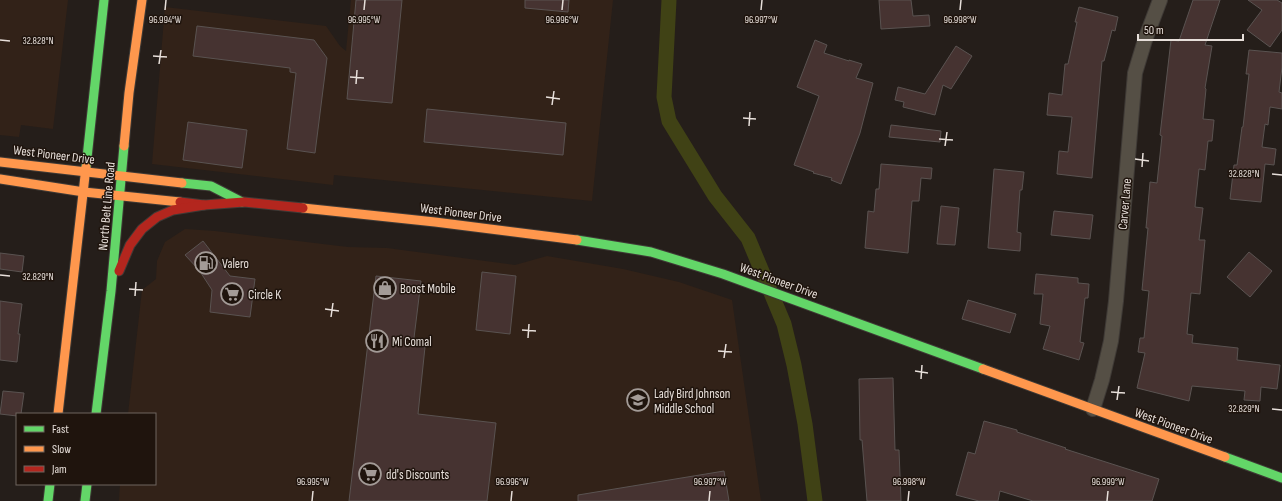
<svg xmlns="http://www.w3.org/2000/svg" width="1282" height="501" viewBox="0 0 1282 501" font-family="'Sofia Sans Condensed',sans-serif">
  <style>
    .built { fill: #322218 }
    .lines { fill: none; stroke-linecap: round; stroke-linejoin: round }
    .canal { stroke: #404215; stroke-width: 15 }
    .building { fill: #463331; stroke: #5a5351 }
    .street-casing { stroke: #3f3a36; stroke-width: 16 }
    .fast-casing { stroke: #3f3a36; stroke-width: 11 }
    .slow-casing { stroke: #3f3a36; stroke-width: 11 }
    .jam-casing { stroke: #3f3a36; stroke-width: 11 }
    .street { stroke: #554f45; stroke-width: 14 }
    .fast { stroke: #63d668; stroke-width: 9 }
    .slow { stroke: #ff974d; stroke-width: 9 }
    .jam { stroke: #b3261e; stroke-width: 9 }
    .ticks { fill: none; stroke: #e7dfda; stroke-width: 1.5 }
    .labels { text-anchor: middle; stroke-width: 3; stroke-linejoin: round; paint-order: stroke }
    .street-label { font-size: 13px; fill: #e7dfda; stroke: #1f140d }
    .poi-label { font-size: 13px; fill: #e7dfda; stroke: #1f140d; text-anchor: start }
    .ticks-label { font-size: 10px; text-anchor: middle; fill: #e7dfda; stroke: #1f140d; stroke-width: 3; stroke-linejoin: round; paint-order: stroke }
  </style>
  <rect width="100%" height="100%" fill="#251e1a"/>
  <g class="built">
    <polygon points="0,0 68,0 53,129 21,125 19,137 0,135"/>
    <polygon points="351,0 613,0 592,201 334,175 333,185 152,164 165,7 326,26 340,46 346,51"/>
    <polygon points="185,229 215,231 348,247 387,248 515,265 547,256 623,269 679,282 732,300 761,501 119,501 120,484 155,484 155,414 128,414 142,290 156,279 157,261 165,242"/>
  </g>
  <g class="lines">
    <polyline class="canal" points="669,0 664,97 669,121 715,196 748,238 784,324 794,365 805,424 815,501"/>
  </g>
  <g class="building">
    <polygon points="356,0 402,0 392,103 347,99"/>
    <polygon points="525,0 569,0 568,12 525,8"/>
    <polygon points="879,0 911,0 913,16 929,15 930,26 881,29"/>
    <polygon points="1193,0 1220,0 1205,45 1212,46 1205,88 1206,89 1203,119 1214,120 1212,141 1208,141 1205,170 1199,169 1195,207 1203,208 1199,240 1205,240 1200,294 1191,293 1187,334 1193,335 1192,343 1238,348 1237,360 1280,365 1277,389 1261,387 1260,401 1244,400 1245,391 1192,386 1189,401 1137,388 1145,353 1138,352 1140,338 1144,338 1149,291 1142,290 1148,228 1146,228 1150,182 1157,183 1162,136 1160,135 1171,40 1179,41"/>
    <polygon points="1248,0 1277,0 1282,3 1282,30 1270,47 1247,30 1262,10"/>
    <polygon points="1079,7 1118,17 1115,31 1112,30 1104,61 1102,61 1092,178 1057,174 1059,151 1068,152 1072,117 1047,115 1049,93 1062,95 1065,64 1068,64 1077,22 1075,22"/>
    <polygon points="197,26 314,40 327,58 315,153 287,149 296,73 290,72 290,68 193,56"/>
    <polygon points="815,40 827,45 824,53 849,61 849,60 862,64 856,78 873,83 860,133 841,184 831,180 832,178 813,173 814,172 794,165 819,96 797,87"/>
    <polygon points="956,46 972,56 951,89 943,85 935,115 903,107 904,102 895,100 898,87 925,94"/>
    <polygon points="1249,50 1282,53 1282,67 1279,92 1282,93 1282,109 1270,107 1268,125 1265,124 1262,147 1276,149 1274,165 1265,164 1261,202 1230,199 1234,165 1237,165 1242,127 1243,127 1249,74 1246,74"/>
    <polygon points="427,109 566,123 563,155 424,142"/>
    <polygon points="188,122 247,130 242,168 183,160"/>
    <polygon points="891,125 941,131 940,142 889,137"/>
    <polygon points="881,164 932,168 931,179 921,178 919,201 912,201 908,253 865,248 868,211 874,212 876,189 879,189"/>
    <polygon points="994,169 1024,172 1022,190 1020,190 1017,232 1021,233 1020,251 988,248"/>
    <polygon points="941,206 959,208 955,245 937,244"/>
    <polygon points="1054,211 1093,215 1090,239 1051,235"/>
    <polygon points="203,241 230,276 255,279 250,317 210,312 212,290 199,270 185,255"/>
    <polygon points="1249,252 1272,271 1250,297 1227,277"/>
    <polygon points="0,253 24,256 22,272 0,269"/>
    <polygon points="482,272 516,276 510,334 476,330"/>
    <polygon points="1036,274 1078,278 1078,283 1089,284 1088,298 1085,298 1080,342 1084,343 1079,360 1043,349 1050,326 1040,324 1043,294 1034,294"/>
    <polygon points="376,276 421,281 413,346 425,347 418,414 496,423 487,501 349,501"/>
    <polygon points="968,300 1016,314 1010,333 962,319"/>
    <polygon points="0,301 22,304 18,334 20,334 17,362 0,360"/>
    <polygon points="893,378 895,450 899,450 901,501 867,501 862,440 860,440 859,379"/>
    <polygon points="3,391 24,393 21,414 17,414 17,416 0,414"/>
    <polygon points="984,421 1017,430 1017,432 1066,448 1065,449 1159,479 1152,501 1033,501 1000,491 998,501 979,501 956,495 968,452 975,454"/>
    <polygon points="724,471 729,501 578,501 578,495"/>
  </g>
  <g class="lines">
    <g class="street-casing">
      <polyline id="street" points="1093,409 1102,380 1111,341 1116,301 1135,73 1145,40 1160,0"/>
    </g>
    <g class="fast-casing">
      <g id="fast">
        <polyline points="86,167 104,0"/>
        <polyline points="182,183 211,186 242,202"/>
        <polyline points="577,240 651,252 723,274 983,369"/>
        <polyline points="96,414 111,291 124,146"/>
        <polyline points="1225,457 1282,478"/>
        <polyline points="48,501 50,484"/>
        <polyline points="85,501 87,484"/>
      </g>
    </g>
    <g class="slow-casing">
      <g id="slow">
        <polyline points="124,146 129,93 142,0"/>
        <polyline points="0,162 182,183"/>
        <polyline points="0,179 84,192 180,202"/>
        <polyline points="303,208 435,222 577,240"/>
        <polyline points="983,369 1225,457"/>
        <polyline points="58,414 86,167"/>
      </g>
    </g>
    <g class="jam-casing">
      <g id="jam">
        <polyline points="180,202 204,205 244,202 303,208"/>
        <polyline points="119,271 130,245 142,229 157,217 173,210 204,205"/>
      </g>
    </g>
    <use href="#street" class="street"/>
    <use href="#fast" class="fast"/>
    <use href="#slow" class="slow"/>
    <use href="#jam" class="jam"/>
  </g>
  <path class="ticks" d="M165,10L166,0M364,10L365,0M562,10L563,0M761,10L762,0M960,10L961,0M0,40L10,41M153,56L167,57M159,64L161,50M350,77L364,78M356,84L357,70M546,97L560,99M552,105L554,91M743,118L756,119M749,126L750,112M939,139L953,140M945,146L947,132M1135,159L1149,161M1142,167L1143,153M1272,174L1282,175M0,275L10,276M129,289L143,290M135,296L136,282M325,309L339,311M331,317L333,303M522,330L536,331M528,338L529,324M718,351L732,352M724,358L726,344M915,371L928,373M921,379L922,365M1111,392L1125,393M1117,400L1119,386M1272,409L1282,410M312,501L313,491M511,501L512,491M709,501L710,491M908,501L909,491M1107,501L1108,491"/>
  <defs>
    <g id="fuel-ring" transform="scale(1.15)"><circle r="9.5" fill="#1f140d" stroke="#a39b97" stroke-width="1.5"/><path d="M-5.5-6h7V0h2V4h1.3V-2.5L3-4.5l.8-.8L6-3V5H2.5V1h-1V6h-7ZM-4.2-4.7v3.2H.2V-4.7Z" fill="#a39b97"/></g>
    <g id="shop-ring" transform="scale(1.15)"><circle r="9.5" fill="#1f140d" stroke="#a39b97" stroke-width="1.5"/><path d="M-5-2.5h2.3a2.7 3.5 0 0 1 5.4 0H5L5.5 6h-11ZM-1.5-2.5h3a1.5 2.3 0 0 0-3 0Z" fill="#a39b97"/></g>
    <g id="supermarket-ring" transform="scale(1.15)"><circle r="9.5" fill="#1f140d" stroke="#a39b97" stroke-width="1.5"/><path d="M-6-5.5h2.5l.6 2H6L4.5 2H-2.5L-4.4-4H-6ZM-1.5 3.2a1.3 1.3 0 1 0 .1 0ZM3 3.2a1.3 1.3 0 1 0 .1 0Z" fill="#a39b97"/></g>
    <g id="restaurant-ring" transform="scale(1.15)"><circle r="9.5" fill="#1f140d" stroke="#a39b97" stroke-width="1.5"/><path d="M-5-6h1v4h1v-4h1v4h1v-4h1v5L-1.5 .5V6h-2V.5L-5-1ZM5-6V6H3V1.5H1.5Q1.5-4 5-6Z" fill="#a39b97"/></g>
    <g id="school-ring" transform="scale(1.15)"><circle r="9.5" fill="#1f140d" stroke="#a39b97" stroke-width="1.5"/><path d="M0-5L7-2L0 1L-7-2ZM-4 1L0 2.5L4 1V4Q0 6-4 4Z" fill="#a39b97"/></g>
  </defs>
  <g fill-rule="evenodd">
    <use href="#fuel-ring" x="206" y="263"/>
    <use href="#shop-ring" x="385" y="288"/>
    <use href="#supermarket-ring" x="232" y="294"/>
    <use href="#restaurant-ring" x="377" y="341"/>
    <use href="#school-ring" x="638" y="400"/>
    <use href="#supermarket-ring" x="370" y="474"/>
  </g>
  <g class="labels">
    <g class="street-label">
      <text transform="translate(54 154) rotate(7)" y="5">West Pioneer Drive</text>
      <text transform="translate(1124 204) rotate(-85)" y="5">Carver Lane</text>
      <text transform="translate(106 206) rotate(-85)" y="5">North Belt Line Road</text>
      <text transform="translate(461 212) rotate(7)" y="5">West Pioneer Drive</text>
      <text transform="translate(779 280) rotate(20)" y="5">West Pioneer Drive</text>
      <text transform="translate(1174 425) rotate(20)" y="5">West Pioneer Drive</text>
    </g>
    <g class="poi-label">
      <text x="222" y="268">Valero</text>
      <text x="400" y="293">Boost Mobile</text>
      <text x="248" y="299">Circle K</text>
      <text x="392" y="346">Mi Comal</text>
      <text x="654" y="398">Lady Bird Johnson<tspan x="654" dy="15">Middle School</tspan></text>
      <text x="386" y="479">dd's Discounts</text>
    </g>
  </g>
  <g class="ticks-label">
    <text x="165" y="23">96.994°W</text>
    <text x="364" y="23">96.995°W</text>
    <text x="562" y="23">96.996°W</text>
    <text x="761" y="23">96.997°W</text>
    <text x="960" y="23">96.998°W</text>
    <text x="38" y="44">32.828°N</text>
    <text x="1244" y="177">32.828°N</text>
    <text x="38" y="280">32.829°N</text>
    <text x="1244" y="412">32.829°N</text>
    <text x="313" y="485">96.995°W</text>
    <text x="512" y="485">96.996°W</text>
    <text x="710" y="485">96.997°W</text>
    <text x="909" y="485">96.998°W</text>
    <text x="1108" y="485">96.999°W</text>
  </g>
  <rect x="16" y="413" width="140" height="72" fill="#1f140d" stroke="#6f655f"/>
  <rect x="24" y="426" width="20" height="6" fill="#63d668" stroke="#6f655f"/>
  <text x="52" y="433" font-size="12" fill="#e7dfda">Fast</text>
  <rect x="24" y="446" width="20" height="6" fill="#ff974d" stroke="#6f655f"/>
  <text x="52" y="453" font-size="12" fill="#e7dfda">Slow</text>
  <rect x="24" y="466" width="20" height="6" fill="#b3261e" stroke="#6f655f"/>
  <text x="52" y="473" font-size="12" fill="#e7dfda">Jam</text>
  <path d="M1138 34v6h105v-6" fill="none" stroke="#e7dfda" stroke-width="2"/>
  <text x="1144" y="34" font-size="12" fill="#e7dfda" stroke="#1f140d" stroke-width="3" paint-order="stroke">50 m</text>
</svg>
